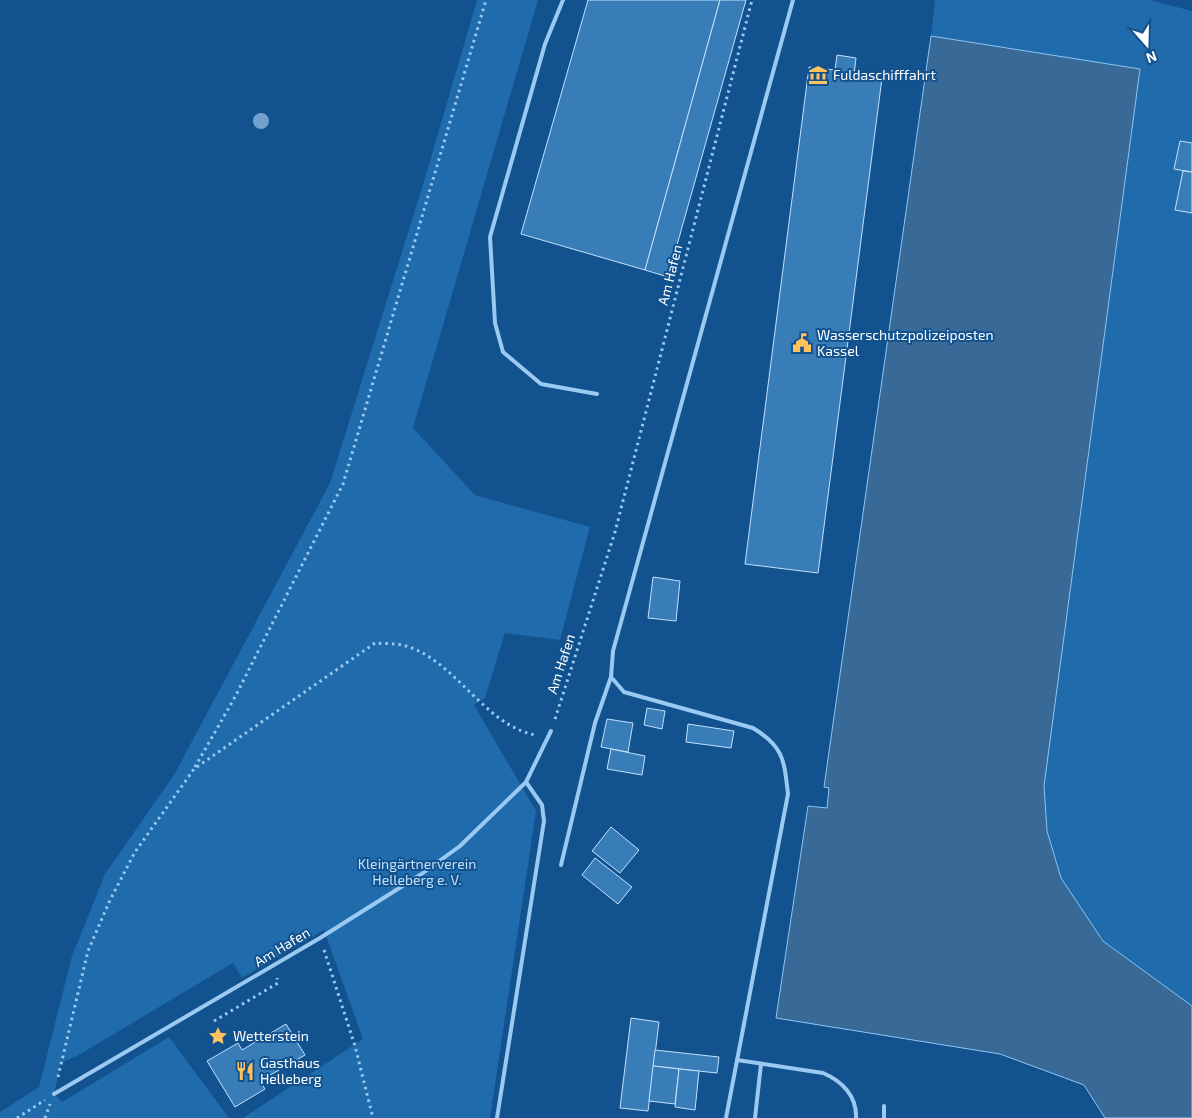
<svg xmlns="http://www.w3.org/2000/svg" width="1192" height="1118" viewBox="0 0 1192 1118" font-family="'Exo 2',sans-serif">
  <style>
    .green { fill: #1f6bac }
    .water { fill: #396996; stroke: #8cc6f6 }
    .building { fill: #397db8; stroke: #c2e1fd }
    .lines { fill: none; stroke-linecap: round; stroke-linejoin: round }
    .path { stroke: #9ac9f2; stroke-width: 3; stroke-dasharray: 2.5 4; stroke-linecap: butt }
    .service { stroke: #9ac9f2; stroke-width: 4 }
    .tree { fill: #72a1cc }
    .labels { text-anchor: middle; stroke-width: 4; stroke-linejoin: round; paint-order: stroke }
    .poi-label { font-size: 14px; fill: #fff; stroke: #11528f; text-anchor: start }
    .street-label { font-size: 14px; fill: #fff; stroke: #11528f }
    .park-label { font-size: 14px; fill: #c2e1fd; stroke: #11528f }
  </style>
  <rect width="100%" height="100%" fill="#11528f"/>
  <g class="green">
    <polygon points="477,0 538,0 413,428 475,495 590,527 560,640 505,633 485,698 474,705 536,811 490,1118 243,1118 363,1039 324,930 242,978 233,963 77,1056 61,1063 54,1094 62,1102 169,1037 229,1118 0,1118 0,1112 39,1087 72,956 105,874 174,775 330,483 425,178"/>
    <polygon points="935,0 1150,0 1192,11 1192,1006 1104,941 1061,878 1047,831 1044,786 1140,69 931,36"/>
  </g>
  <polygon class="water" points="931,36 1140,69 1044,786 1047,831 1061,878 1103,941 1192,1006 1192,1118 1105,1118 1084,1085 1000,1054 776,1018 808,806 827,808 829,788 824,787"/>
  <g class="building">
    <polygon points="588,0 720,0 645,270 521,234"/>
    <polygon points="720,0 746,0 668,277 645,270"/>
    <polygon points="837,55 856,58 854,75 882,78 818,573 745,564 809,67 835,70"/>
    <polygon points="1180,141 1192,143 1192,172 1174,169"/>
    <polygon points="1183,171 1192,172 1192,213 1175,210"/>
    <polygon points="653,577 680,581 676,621 648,618"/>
    <polygon points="647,708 665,711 662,729 644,725"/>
    <polygon points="607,719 633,723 628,752 601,747"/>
    <polygon points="688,724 734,731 731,748 686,742"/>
    <polygon points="611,749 645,756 642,775 607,769"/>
    <polygon points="611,827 639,850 620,873 592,851"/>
    <polygon points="595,858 632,887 618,904 582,875"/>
    <polygon points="631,1018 659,1022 648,1111 620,1108"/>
    <polygon points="286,1024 305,1055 260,1081 265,1089 235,1107 207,1061 238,1043 242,1050"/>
    <polygon points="655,1050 719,1057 717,1073 653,1066"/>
    <polygon points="653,1066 679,1069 675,1104 649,1101"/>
    <polygon points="679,1069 699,1071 695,1110 675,1107"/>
  </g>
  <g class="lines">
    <g class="path">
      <polyline points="555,719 615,532 752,0"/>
      <polyline points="195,767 235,697 343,484 486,0"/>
      <polyline points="324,950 355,1046 373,1118"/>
      <polyline points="214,1021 278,983 277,978"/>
      <path d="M58,1077L88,951L110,900L135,852L194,769L375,643C383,644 394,643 402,645C454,657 482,724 535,735"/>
      <polyline points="17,1118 45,1100"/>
      <polyline points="45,1118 50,1104"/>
    </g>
    <g class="service">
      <polyline points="563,0 545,44 490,237 495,323 503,352 541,384 597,394"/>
      <polyline points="561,865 595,723 611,677"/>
      <path d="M737,1060L823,1073C842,1081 857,1096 856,1118"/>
      <polyline points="54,1094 320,938 420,875 460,846 526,782 551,731"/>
      <polyline points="497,1118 544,821 542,805 526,782"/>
      <path d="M726,1118L788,794C784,760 784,747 753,728L624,692L611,677L613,651L793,0"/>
      <polyline points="755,1118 761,1064"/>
      <polyline points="884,1118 884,1106"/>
    </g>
  </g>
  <circle class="tree" cx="261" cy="121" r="8"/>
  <defs>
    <g id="museum-bare" transform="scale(1.5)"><path d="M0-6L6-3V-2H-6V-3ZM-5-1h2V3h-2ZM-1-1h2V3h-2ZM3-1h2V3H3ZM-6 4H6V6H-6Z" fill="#ffc25c" stroke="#11528f" stroke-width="2.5" paint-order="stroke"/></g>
    <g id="civic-bare" transform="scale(1.5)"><path d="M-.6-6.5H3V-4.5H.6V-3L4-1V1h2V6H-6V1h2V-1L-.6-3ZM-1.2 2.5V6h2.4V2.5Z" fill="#ffc25c" stroke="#11528f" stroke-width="2.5" paint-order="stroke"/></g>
    <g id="sight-bare" transform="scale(1.5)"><path d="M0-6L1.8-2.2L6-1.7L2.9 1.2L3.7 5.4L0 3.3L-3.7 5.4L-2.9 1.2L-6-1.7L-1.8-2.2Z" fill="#ffc25c" stroke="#11528f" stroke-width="2.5" paint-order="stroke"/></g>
    <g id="restaurant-bare" transform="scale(1.5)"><path d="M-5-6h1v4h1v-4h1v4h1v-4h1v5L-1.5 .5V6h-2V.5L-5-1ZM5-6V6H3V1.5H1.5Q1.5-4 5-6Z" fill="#ffc25c" stroke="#11528f" stroke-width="2.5" paint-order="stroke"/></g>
  </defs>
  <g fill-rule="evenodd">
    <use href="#museum-bare" x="818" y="75"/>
    <use href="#civic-bare" x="802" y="343"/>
    <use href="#sight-bare" x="218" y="1036"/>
    <use href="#restaurant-bare" x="245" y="1071"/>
  </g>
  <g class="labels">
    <g class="poi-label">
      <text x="833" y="80">Fuldaschifffahrt</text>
      <text x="817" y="340">Wasserschutzpolizeiposten<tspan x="817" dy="16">Kassel</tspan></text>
      <text x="233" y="1041">Wetterstein</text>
      <text x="260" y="1068">Gasthaus<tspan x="260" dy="16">Helleberg</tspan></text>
    </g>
    <g class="street-label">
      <text transform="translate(670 275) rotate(-76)" y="5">Am Hafen</text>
      <text transform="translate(561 664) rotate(-72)" y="5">Am Hafen</text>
      <text transform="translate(282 947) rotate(-31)" y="5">Am Hafen</text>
    </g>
    <g class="park-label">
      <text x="417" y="869">Kleingärtnerverein<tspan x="417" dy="16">Helleberg e. V.</tspan></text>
    </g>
  </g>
  <g transform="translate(1147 45) rotate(160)" stroke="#11528f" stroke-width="4" paint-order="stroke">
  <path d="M0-4L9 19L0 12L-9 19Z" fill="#ffffff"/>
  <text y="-8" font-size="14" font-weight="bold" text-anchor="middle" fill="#ffffff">N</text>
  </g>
</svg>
